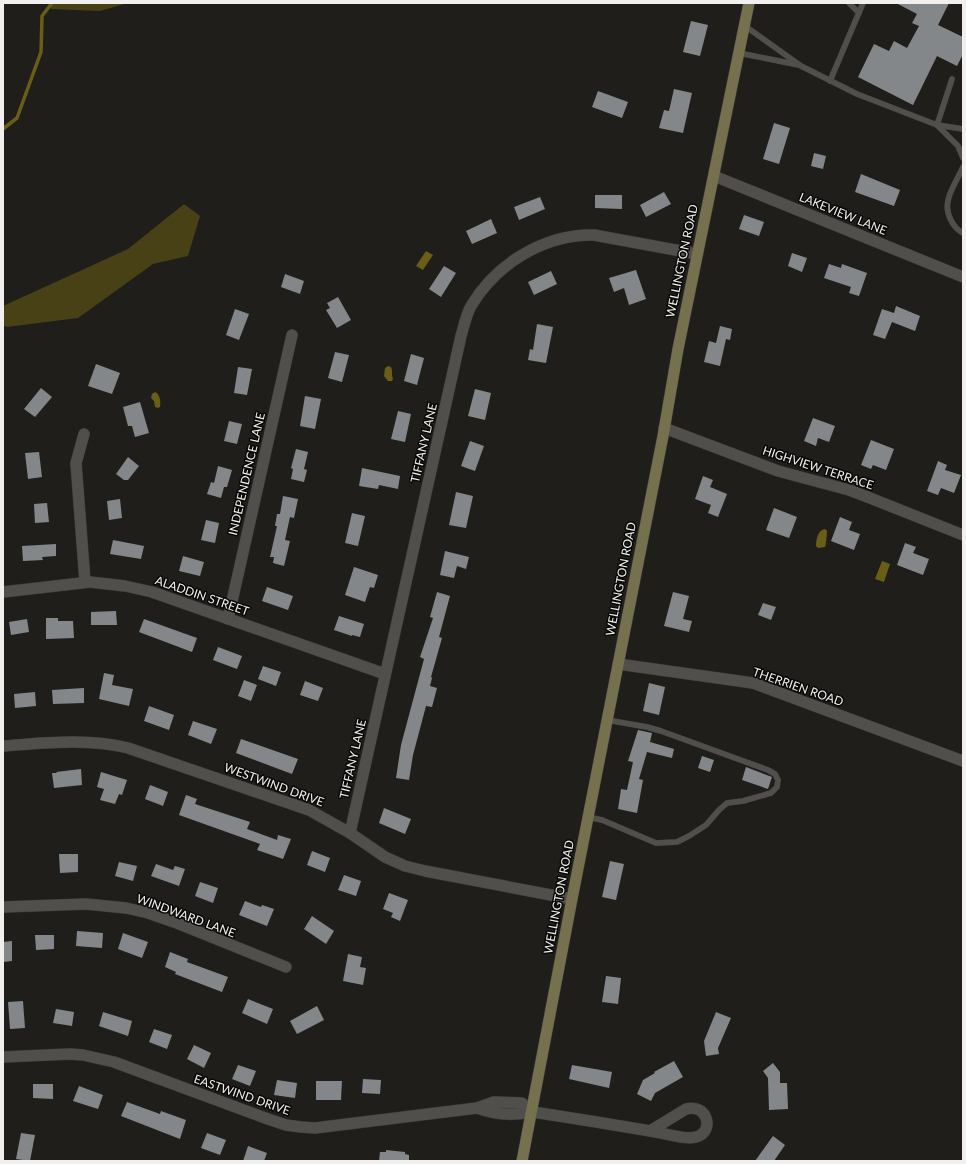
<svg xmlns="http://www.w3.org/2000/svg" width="966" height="1164" viewBox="0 0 966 1164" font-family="Lato,sans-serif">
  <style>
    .green { fill: #484116 }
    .water { fill: #685e16 }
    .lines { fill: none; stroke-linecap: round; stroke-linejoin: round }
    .stream { stroke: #685e16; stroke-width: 3.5 }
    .building { fill: #84878a }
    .service-casing { stroke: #3c3b39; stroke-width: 6 }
    .minor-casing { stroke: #3c3b39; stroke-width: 12 }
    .secondary-casing { stroke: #3c3b39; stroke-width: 12 }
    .service { stroke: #504f4c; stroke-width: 5.5 }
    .minor { stroke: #504f4c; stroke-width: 11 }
    .secondary { stroke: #75704e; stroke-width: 11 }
    .labels { text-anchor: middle; stroke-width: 3; stroke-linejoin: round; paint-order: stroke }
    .street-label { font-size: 12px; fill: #f1f0ee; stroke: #090807 }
  </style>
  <rect width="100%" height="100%" fill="#1f1e1b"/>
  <g class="green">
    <polygon points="51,3 128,3 100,11 51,9"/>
    <polygon points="184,204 200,216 188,256 153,264 78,318 7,327 3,325 3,306 128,249"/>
  </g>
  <g class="water">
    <polygon points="426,251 433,255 423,270 416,266"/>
    <path d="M388,366L391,367C393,371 391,374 393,379L392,381H388L384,376L385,368Z"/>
    <path d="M155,392C160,394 161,402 160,407L158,408L155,407L154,401L151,398L152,394Z"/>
    <path d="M825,529L827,531C827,534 826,544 825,547L818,548L816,546C816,539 818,530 825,529Z"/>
    <polygon points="882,561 890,564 884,582 875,579"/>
  </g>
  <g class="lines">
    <polyline class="stream" points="3,129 17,118 41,52 42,16 52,3"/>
  </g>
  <g class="building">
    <polygon points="896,3 949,3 938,25 963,37 963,54 957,66 937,56 913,105 858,77 874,44 889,51 894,41 907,48 919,26 912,23 917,14"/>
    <polygon points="691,21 708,25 700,56 683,52"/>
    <polygon points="674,89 692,93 683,133 659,128 664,110 669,111"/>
    <polygon points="598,91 628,102 622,118 592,107"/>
    <polygon points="774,123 790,128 779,164 763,159"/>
    <polygon points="814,153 826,156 823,169 811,166"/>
    <polygon points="861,174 900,190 894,206 855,192"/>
    <polygon points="664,192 671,204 646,217 640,205"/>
    <polygon points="595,195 622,195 622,209 595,208"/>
    <polygon points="540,197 545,209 519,220 514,207"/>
    <polygon points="744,215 764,222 759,236 739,229"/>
    <polygon points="491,219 497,233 472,244 466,231"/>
    <polygon points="792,253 807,258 802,272 788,266"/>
    <polygon points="829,264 841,268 842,264 867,273 859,296 849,293 851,287 824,278"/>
    <polygon points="444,266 456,273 441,297 429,289"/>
    <polygon points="636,270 646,299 629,305 624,288 614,292 609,278"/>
    <polygon points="551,271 557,284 534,295 528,282"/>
    <polygon points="285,274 304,281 300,294 281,287"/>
    <polygon points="338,297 351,320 337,328 326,310 330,308 327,303"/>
    <polygon points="896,306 920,316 915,331 892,322 885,339 873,335 882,309 894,313"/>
    <polygon points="235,309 249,314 239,340 226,335"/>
    <polygon points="537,324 553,327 546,363 528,360 530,349 533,350"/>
    <polygon points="720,326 732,329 730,340 726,339 720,366 704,362 709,341 716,343"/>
    <polygon points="335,352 349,355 342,382 328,378"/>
    <polygon points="411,354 424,358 417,385 404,381"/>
    <polygon points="96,364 120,373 112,394 88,386"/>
    <polygon points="238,367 252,369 247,395 234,393"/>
    <polygon points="41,388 52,397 35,417 24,409"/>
    <polygon points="475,389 491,393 485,420 468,416"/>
    <polygon points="305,396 321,399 315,429 300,426"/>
    <polygon points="140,402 149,433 135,437 132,426 128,426 123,407"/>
    <polygon points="398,411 411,414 405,442 391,439"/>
    <polygon points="813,418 835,426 829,442 818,438 816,446 804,441"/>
    <polygon points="229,421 242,424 237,444 224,441"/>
    <polygon points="871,440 894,449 886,470 873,465 871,469 861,465"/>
    <polygon points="470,441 484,446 475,471 461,466"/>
    <polygon points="296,449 308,452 304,469 307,470 304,482 291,479 293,469 291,468"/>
    <polygon points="39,452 42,477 28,479 25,453"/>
    <polygon points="128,457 139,466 128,480 124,480 116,474"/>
    <polygon points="938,461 947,465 945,470 961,475 954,493 941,488 938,495 927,491"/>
    <polygon points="218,466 232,470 227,487 224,487 221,498 207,494 211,482 214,483"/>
    <polygon points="362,468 400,476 398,489 379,485 378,489 359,486"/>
    <polygon points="703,476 713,480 710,487 727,494 718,517 708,513 711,505 695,499"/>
    <polygon points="456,492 473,496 466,528 449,525"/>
    <polygon points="283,496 298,499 294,518 290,517 285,540 290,541 284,566 273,563 274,557 270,557 277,526 275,526 277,514 280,514"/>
    <polygon points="120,499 122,518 109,520 107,501"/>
    <polygon points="47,503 49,522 35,523 34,504"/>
    <polygon points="774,508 797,517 789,538 766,530"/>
    <polygon points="352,513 365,516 358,546 345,543"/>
    <polygon points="840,517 852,522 849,530 860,534 854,550 831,541"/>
    <polygon points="206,520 219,523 215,543 201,540"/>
    <polygon points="113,540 144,546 141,559 110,554"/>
    <polygon points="905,543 916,547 913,553 929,559 923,575 897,565"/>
    <polygon points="56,544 56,556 42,557 43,560 23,561 22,546"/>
    <polygon points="445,551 469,557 466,569 457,566 454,578 440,575"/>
    <polygon points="183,556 204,562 200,576 179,571"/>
    <polygon points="354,567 378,575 374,588 370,587 365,602 345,595"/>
    <polygon points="267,587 293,596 288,610 262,601"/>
    <polygon points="437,592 450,596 439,637 442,638 431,677 432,678 430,686 437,688 432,707 426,706 413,755 409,780 396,778 401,745 424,659 420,657 433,618 430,617"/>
    <polygon points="673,592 689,596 683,619 692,621 689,632 664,626"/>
    <polygon points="763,603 776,607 771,620 758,615"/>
    <polygon points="116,611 117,625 91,625 91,612"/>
    <polygon points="339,616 364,624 360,637 352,635 352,636 334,630"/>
    <polygon points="46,618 58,618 58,621 73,621 74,638 46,639"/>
    <polygon points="27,619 29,632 11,635 9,622"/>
    <polygon points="144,619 197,638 192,652 139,632"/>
    <polygon points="218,647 242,656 237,669 213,660"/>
    <polygon points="263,666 281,672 276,686 258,679"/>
    <polygon points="104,673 114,675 112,685 133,689 129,706 99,699"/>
    <polygon points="244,680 257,685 251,701 238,696"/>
    <polygon points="305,681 323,688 318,701 300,695"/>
    <polygon points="649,683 665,687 659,715 643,711"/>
    <polygon points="84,688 84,703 53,704 52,690"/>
    <polygon points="35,692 36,706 15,708 14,694"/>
    <polygon points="149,706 174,715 169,730 144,721"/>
    <polygon points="193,721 217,729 211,744 188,735"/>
    <polygon points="638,730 652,733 650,742 674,749 672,758 647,752 639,779 643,780 637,813 618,809 621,789 627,790 633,762 628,761"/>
    <polygon points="241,739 298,759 292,774 236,753"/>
    <polygon points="702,756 714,760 710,772 698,768"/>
    <polygon points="746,767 772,777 768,789 742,780"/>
    <polygon points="81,769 82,785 54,788 52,773 57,773 56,772"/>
    <polygon points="101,772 127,780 122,795 119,794 115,804 100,800 104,789 97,787"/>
    <polygon points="150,785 168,792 163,806 145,799"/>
    <polygon points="186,795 197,799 195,804 250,822 247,829 277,840 278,835 291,839 283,859 257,850 260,844 179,815"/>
    <polygon points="384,808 411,819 405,834 379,823"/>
    <polygon points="312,851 330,858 325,872 307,865"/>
    <polygon points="59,854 78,854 78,872 60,873"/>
    <polygon points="610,861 624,864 616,900 602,897"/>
    <polygon points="119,862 137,866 133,881 115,876"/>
    <polygon points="156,864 173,870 175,866 185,869 179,886 151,876"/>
    <polygon points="344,875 361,881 356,896 338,890"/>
    <polygon points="200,882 218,888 213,903 195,896"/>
    <polygon points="389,893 408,900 400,921 391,917 393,913 383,909"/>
    <polygon points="245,901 261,907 262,905 274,909 267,926 239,915"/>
    <polygon points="312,916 334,931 326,944 304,929"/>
    <polygon points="77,931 103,933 102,948 76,946"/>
    <polygon points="123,933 148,942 142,958 118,949"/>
    <polygon points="35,935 54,935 54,949 36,950"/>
    <polygon points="12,941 12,961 3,962 3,942"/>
    <polygon points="170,952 188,959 187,962 228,977 222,992 175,974 176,972 165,967"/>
    <polygon points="348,954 362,957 360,967 366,968 363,985 343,981"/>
    <polygon points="606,976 621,978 618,1004 602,1002"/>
    <polygon points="248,999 273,1009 267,1024 242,1013"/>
    <polygon points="23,1001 25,1028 10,1029 8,1002"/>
    <polygon points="317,1006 324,1020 297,1034 290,1021"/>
    <polygon points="56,1009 74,1012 72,1026 53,1023"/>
    <polygon points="103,1012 132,1021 128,1036 99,1026"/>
    <polygon points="716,1012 731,1018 718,1048 719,1054 706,1056 704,1041"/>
    <polygon points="154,1029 172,1035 167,1049 149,1042"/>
    <polygon points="194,1045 211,1053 204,1068 187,1059"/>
    <polygon points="674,1061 683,1077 655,1093 651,1101 637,1094 643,1080 655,1073 654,1072"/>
    <polygon points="773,1063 780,1072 780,1083 787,1083 788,1109 769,1110 768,1078 763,1071"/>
    <polygon points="238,1065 256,1071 250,1086 232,1079"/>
    <polygon points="572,1065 612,1072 609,1088 569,1079"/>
    <polygon points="363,1079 381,1080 380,1094 362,1093"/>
    <polygon points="277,1080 297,1083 295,1098 274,1095"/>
    <polygon points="316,1081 342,1081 341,1100 316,1100"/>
    <polygon points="33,1084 53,1084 53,1099 33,1098"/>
    <polygon points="79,1086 103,1095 98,1109 73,1101"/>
    <polygon points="127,1102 160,1114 161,1111 186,1120 180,1139 121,1116"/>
    <polygon points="21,1133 35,1135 30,1161 16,1159"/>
    <polygon points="207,1133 226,1140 220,1155 201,1148"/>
    <polygon points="773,1136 785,1145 774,1161 755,1161"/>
    <polygon points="248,1146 267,1153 264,1161 243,1161"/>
    <polygon points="386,1150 405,1152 405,1154 409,1155 409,1161 379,1161 380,1152 386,1152"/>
  </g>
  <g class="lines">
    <g class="service-casing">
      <g id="service">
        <polyline points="849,3 859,13"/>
        <polyline points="745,26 801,66 857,94 937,125 963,129"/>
        <polyline points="739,53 799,65"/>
        <polyline points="830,81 863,3"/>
        <polyline points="937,125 952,79"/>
        <polyline points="937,125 958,146 963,158"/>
        <path d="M963,167C959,176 949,192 948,201C945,213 953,228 963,233"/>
        <polyline points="588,817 602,820 656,843 677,842 689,836 706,825 719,810 727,803 743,801 771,793 777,787 778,780 775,774 768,770 661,731 647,727 607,720"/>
      </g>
    </g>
    <g class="minor-casing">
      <g id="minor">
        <polyline points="714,176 963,277"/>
        <polyline points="664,428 778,471 849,490 870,498 963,535"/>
        <polyline points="84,434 76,463 85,582"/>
        <polyline points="3,592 90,582 125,586 152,592 385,674"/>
        <polyline points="228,619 292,335"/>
        <polyline points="618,664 753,683 963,761"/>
        <path d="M3,746C45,743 87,738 128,748L309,810L350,833L385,857L405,866L425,871L572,899"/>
        <path d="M350,833L461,336C464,326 466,315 471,306C496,264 544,234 594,235L697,254"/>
        <polyline points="3,907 86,904 126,908 148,913 174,922 286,967"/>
        <polyline points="3,1057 70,1054 83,1055 114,1062 268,1119 286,1125 301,1127 315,1128 477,1108 494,1102 522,1103 532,1112"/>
        <path d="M477,1108C494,1114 514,1116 532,1112C573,1118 615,1125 656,1132C666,1134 687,1140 696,1137C715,1132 708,1103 686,1109L650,1131"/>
      </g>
    </g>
    <g class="secondary-casing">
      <polyline id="secondary" points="522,1161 572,899 663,436 678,349 749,3"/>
    </g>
    <use href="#service" class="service"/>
    <use href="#minor" class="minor"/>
    <use href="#secondary" class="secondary"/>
  </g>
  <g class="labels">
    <g class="street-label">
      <text transform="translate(843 214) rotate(22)" y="4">LAKEVIEW LANE</text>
      <text transform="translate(682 261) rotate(-78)" y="4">WELLINGTON ROAD</text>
      <text transform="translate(424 443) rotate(-77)" y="4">TIFFANY LANE</text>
      <text transform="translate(818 468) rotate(18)" y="4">HIGHVIEW TERRACE</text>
      <text transform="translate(247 474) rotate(-77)" y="4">INDEPENDENCE LANE</text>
      <text transform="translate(621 579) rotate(-79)" y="4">WELLINGTON ROAD</text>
      <text transform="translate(202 596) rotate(19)" y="4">ALADDIN STREET</text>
      <text transform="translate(798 687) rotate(19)" y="4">THERRIEN ROAD</text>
      <text transform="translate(353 759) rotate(-77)" y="4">TIFFANY LANE</text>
      <text transform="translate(274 785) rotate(20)" y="4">WESTWIND DRIVE</text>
      <text transform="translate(559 897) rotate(-79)" y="4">WELLINGTON ROAD</text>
      <text transform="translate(186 916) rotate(20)" y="4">WINDWARD LANE</text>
      <text transform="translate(242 1095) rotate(19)" y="4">EASTWIND DRIVE</text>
    </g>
  </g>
  <rect width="966" height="1164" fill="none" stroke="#f1f0ee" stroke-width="8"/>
</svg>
